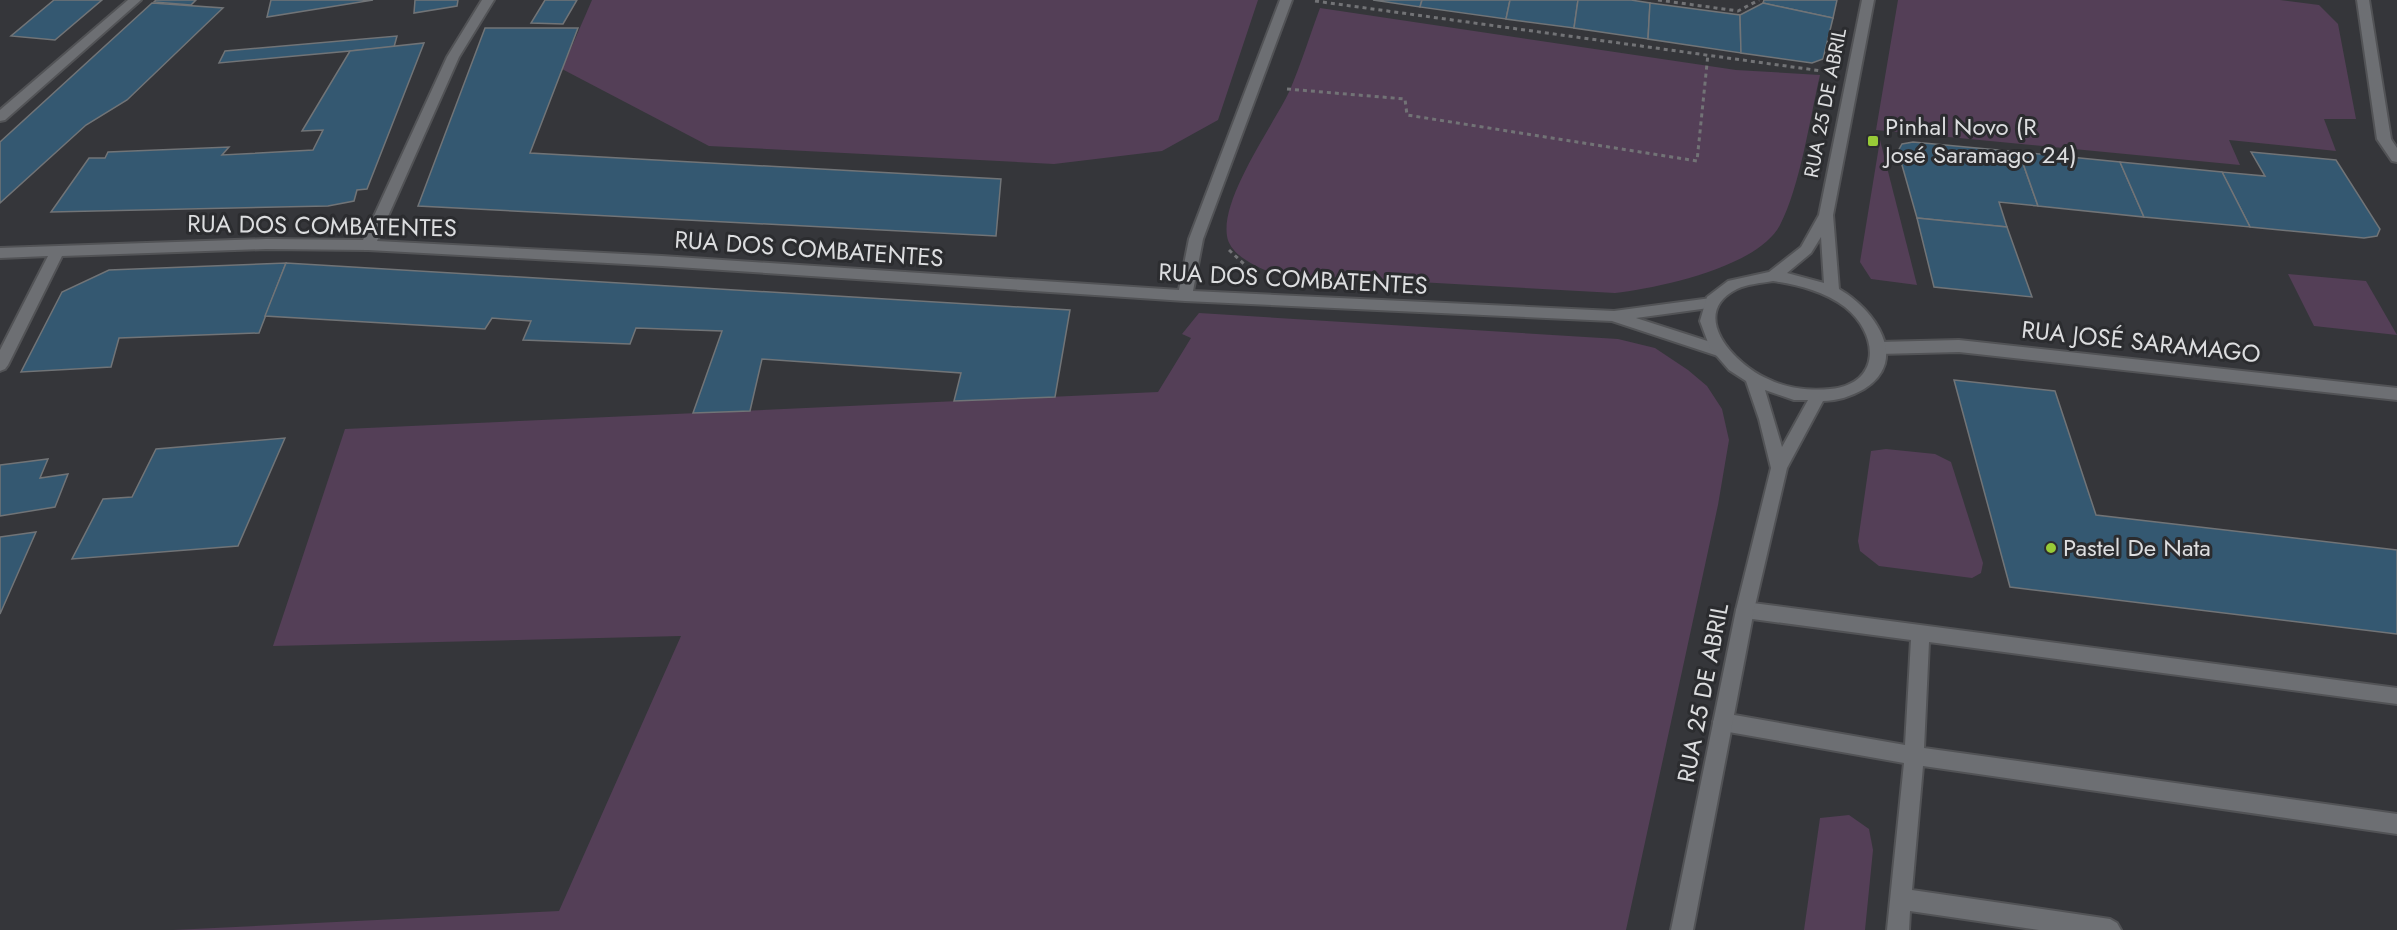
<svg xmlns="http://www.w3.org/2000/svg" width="2397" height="930" viewBox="0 0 2397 930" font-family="Jost,sans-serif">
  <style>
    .green { fill: #543f57 }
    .building { fill: #345871; stroke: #717477; stroke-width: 1.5 }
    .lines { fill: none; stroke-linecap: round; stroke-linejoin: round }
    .service-casing { stroke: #525356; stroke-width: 4 }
    .minor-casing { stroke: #525356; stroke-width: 4 }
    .tertiary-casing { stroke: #525356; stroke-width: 4 }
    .path { stroke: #727376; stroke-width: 3; stroke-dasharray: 4 4; stroke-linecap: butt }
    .service { fill: #6d6f73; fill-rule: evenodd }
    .minor { fill: #6d6f73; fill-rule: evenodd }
    .tertiary { fill: #6d6f73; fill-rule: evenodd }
    .poi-dot { fill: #98cb37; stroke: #2b2c2f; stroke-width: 2 }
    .labels { text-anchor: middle; stroke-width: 6; stroke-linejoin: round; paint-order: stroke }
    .far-street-label { font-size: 20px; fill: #dcdddf; stroke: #2b2c2f }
    .poi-label { font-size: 24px; fill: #dcdddf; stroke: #2b2c2f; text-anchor: start }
    .street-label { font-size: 24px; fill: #dcdddf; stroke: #2b2c2f }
  </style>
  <rect width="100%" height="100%" fill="#35363a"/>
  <g class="green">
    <polygon points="592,0 1258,0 1218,120 1162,151 1054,164 709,146 562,69"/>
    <polygon points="1898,0 2280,0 2319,5 2338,24 2356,119 2324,119 2336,151 2229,140 2240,165 1876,130"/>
    <path d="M1320,8L1736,70L1820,75C1810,118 1800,187 1780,225C1758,267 1659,288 1615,293L1275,274C1259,268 1230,256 1227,236C1221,197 1273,126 1290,90C1301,64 1310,35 1320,8Z"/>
    <polygon points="1880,140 1917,285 1871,279 1860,262"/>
    <polygon points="2288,274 2366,281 2397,335 2314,326"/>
    <polygon points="1199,313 1618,339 1655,348 1688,370 1707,386 1722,409 1729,440 1718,505 1626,930 173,930 559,911 681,636 273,646 345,429 1158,392 1191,338 1182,334"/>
    <polygon points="1886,449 1935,454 1951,462 1983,563 1981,573 1972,578 1879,566 1860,551 1858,541 1871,451"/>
    <polygon points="1849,815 1869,829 1873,850 1865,930 1804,930 1820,818"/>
  </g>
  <g class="building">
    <polygon points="54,0 102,0 55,40 11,36"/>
    <polygon points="156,0 196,0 191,5 154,2"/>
    <polygon points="271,0 373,0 267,17"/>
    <polygon points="415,0 458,0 457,6 414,13"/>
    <polygon points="545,0 577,0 563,24 531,23"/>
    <polygon points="1373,0 1422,0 1420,7"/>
    <polygon points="1422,0 1510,0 1506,19 1420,7"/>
    <polygon points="1510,0 1578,0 1574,28 1506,19"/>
    <polygon points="1578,0 1631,0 1650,3 1648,39 1574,28"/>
    <polygon points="1764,0 1837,0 1833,18 1763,3"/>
    <polygon points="152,3 223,8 127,100 86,125 0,203 0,142"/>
    <polygon points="1650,3 1740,15 1741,53 1648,39"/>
    <polygon points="1763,3 1833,18 1823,59 1812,63 1741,53 1740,15"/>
    <polygon points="485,28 578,28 530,153 1001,179 996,236 418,206"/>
    <polygon points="397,36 394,47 219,63 225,51"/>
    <polygon points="424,43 367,189 357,190 354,201 328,206 51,212 89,158 105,158 108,152 229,147 222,155 313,150 323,130 302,131 350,51"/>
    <polygon points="1913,142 2019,152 2038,206 1999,202 2007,227 1917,218 1898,151 1902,144"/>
    <polygon points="2019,152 2120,162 2144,217 2038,206"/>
    <polygon points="2251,152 2336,160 2380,229 2377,236 2364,238 2250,227 2222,172 2265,176"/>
    <polygon points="2120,162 2222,172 2250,227 2144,217"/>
    <polygon points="1917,218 2007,227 2032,297 1934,287"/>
    <polygon points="286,263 259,333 119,338 111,367 21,372 62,292 109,270"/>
    <polygon points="286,263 1070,310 1055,397 954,401 961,373 762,359 750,411 693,413 722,331 636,328 630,344 523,340 531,321 492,318 485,329 265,316"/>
    <polygon points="1954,380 2055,391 2096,515 2397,550 2397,634 2010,587"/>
    <polygon points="285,438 238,546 72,559 103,499 132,497 156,449"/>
    <polygon points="48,459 40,478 68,474 55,507 0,516 0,465"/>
    <polygon points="36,532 0,614 0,537"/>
  </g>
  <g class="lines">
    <g class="service-casing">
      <polygon id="service" points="1745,602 2397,688 2397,704 1929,642 1924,748 2397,814 2397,834 1923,766 1912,890 2110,919 2117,923 2121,930 2039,930 1910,911 1909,930 1887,930 1904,763 1723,731 1716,728 1713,722 1716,716 1723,713 1905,745 1911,640 1745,618 1739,615 1736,610 1739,605"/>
    </g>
    <g class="minor-casing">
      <g id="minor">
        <polygon points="128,0 141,0 5,120 0,121 0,110"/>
        <polygon points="482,0 494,0 459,57 377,241 662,256 1179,290 1189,239 1280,0 1292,0 1203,239 1193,291 1614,311 1711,298 1718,303 1716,307 1636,318 1723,346 1726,350 1723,354 1718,356 1612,321 1185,301 662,266 368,250 266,249 62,256 8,365 5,369 0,371 0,350 48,256 0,258 0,248 266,239 363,240 447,57"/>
        <polygon points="2357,0 2369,0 2391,139 2397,148 2397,162 2392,161 2377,139"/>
        <polygon points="1959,340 2397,388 2397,400 1959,352 1879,354 1874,352 1871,348 1874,344 1879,342"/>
      </g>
    </g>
    <g class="tertiary-casing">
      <path id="tertiary" d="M1862,0H1874L1833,215L1839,289C1874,309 1911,360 1864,389C1852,396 1837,401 1823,401L1787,468L1754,610L1693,930H1671L1736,610L1771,468L1759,419L1746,381L1729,370L1710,348L1700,321L1707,297L1728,281L1769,272L1801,247L1819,215ZM1821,237L1824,283L1787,273L1811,253ZM1773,281C1798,285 1824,291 1845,307C1879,334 1882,384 1830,389C1809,391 1786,388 1768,379C1735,365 1687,314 1737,289C1747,284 1762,283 1773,281ZM1765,390L1794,400H1808L1782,447Z"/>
    </g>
    <g class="path">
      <polyline points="1658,0 1738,11 1759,0"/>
      <polyline points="1315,1 1822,71"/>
      <polyline points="1287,89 1405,99 1407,115 1697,161 1708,54"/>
      <polyline points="1229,250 1245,265"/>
    </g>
    <use href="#service" class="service"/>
    <use href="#minor" class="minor"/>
    <use href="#tertiary" class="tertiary"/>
  </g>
  <g class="poi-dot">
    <rect x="1867" y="135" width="12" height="12" rx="3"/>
    <circle cx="2051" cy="548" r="6"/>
  </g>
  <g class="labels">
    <g class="far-street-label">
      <text transform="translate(1825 103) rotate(-79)" y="7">RUA 25 DE ABRIL</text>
    </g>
    <g class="poi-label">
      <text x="1885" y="135">Pinhal Novo (R<tspan x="1885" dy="28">José Saramago 24)</tspan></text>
      <text x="2063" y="556">Pastel De Nata</text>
    </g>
    <g class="street-label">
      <text transform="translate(322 226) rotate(1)" y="8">RUA DOS COMBATENTES</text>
      <text transform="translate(809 249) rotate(4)" y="8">RUA DOS COMBATENTES</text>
      <text transform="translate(1293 279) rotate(3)" y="8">RUA DOS COMBATENTES</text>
      <text transform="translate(2141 342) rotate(6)" y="8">RUA JOSÉ SARAMAGO</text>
      <text transform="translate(1703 693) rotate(-79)" y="8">RUA 25 DE ABRIL</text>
    </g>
  </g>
</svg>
